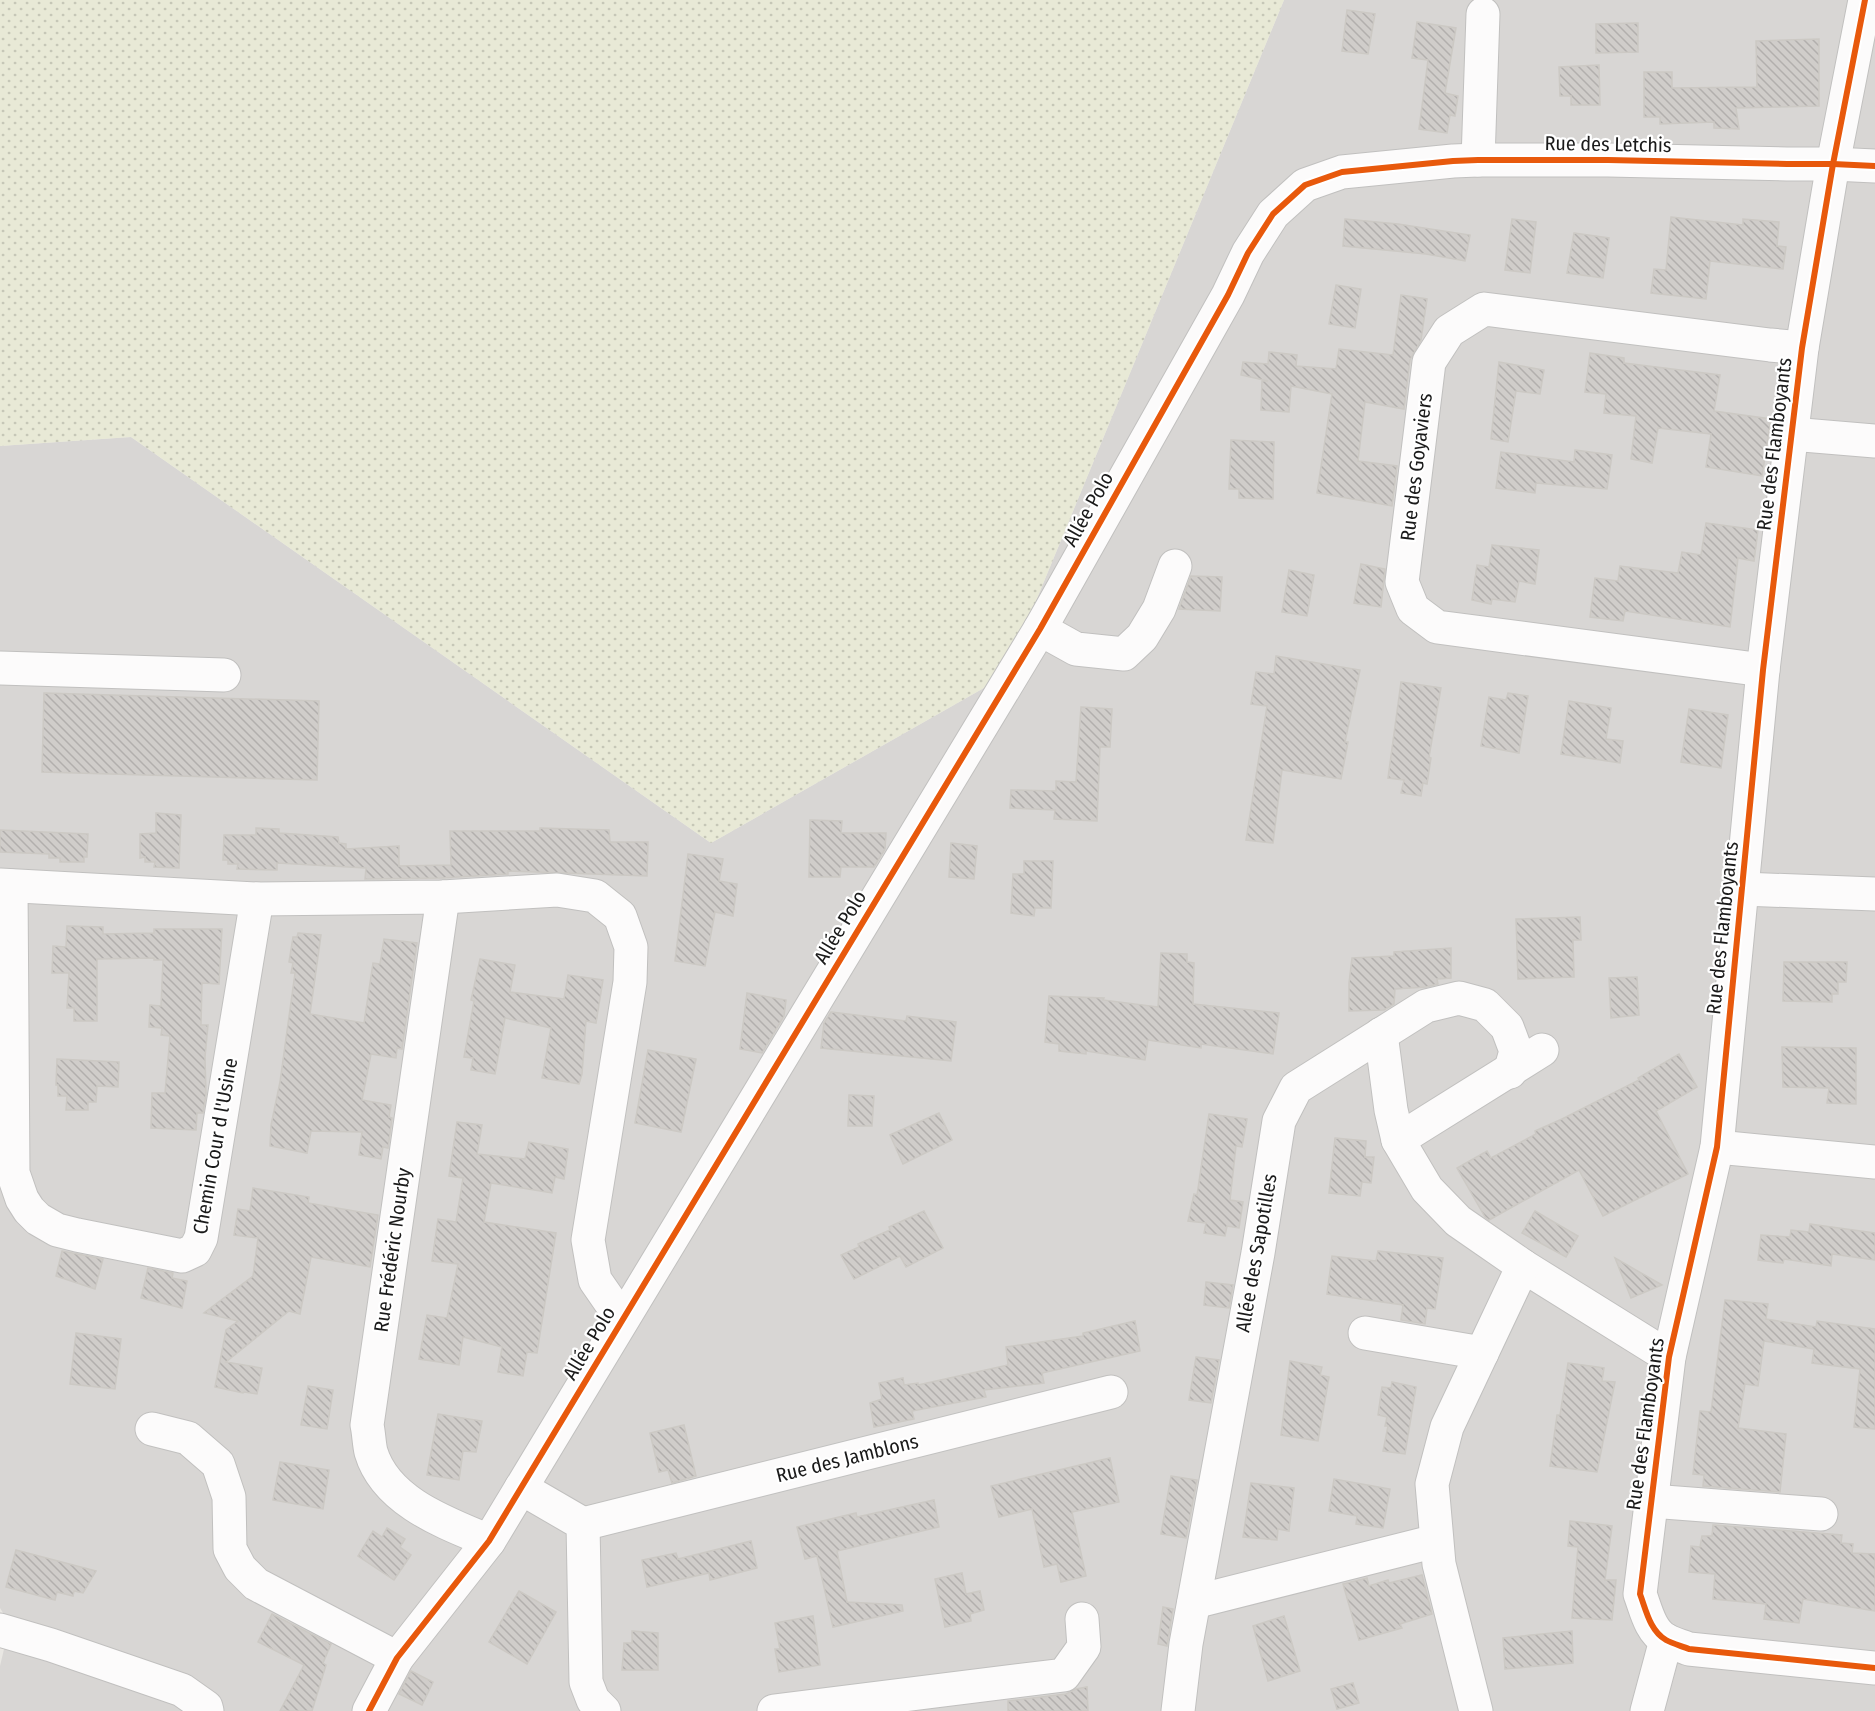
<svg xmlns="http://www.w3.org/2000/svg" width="1875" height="1711" viewBox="0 0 1875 1711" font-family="'Fira Sans Condensed',sans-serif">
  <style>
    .residential { fill: #d8d6d4 }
    .farmland { fill: url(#farmland-dots) }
    .building { fill: url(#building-back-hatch); stroke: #ccc9c4; stroke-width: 1.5 }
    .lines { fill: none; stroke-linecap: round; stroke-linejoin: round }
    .minor-casing { stroke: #c1c0bf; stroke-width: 35 }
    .minor { stroke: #fcfbfb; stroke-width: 33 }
    .cycleway-casing { stroke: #fff; stroke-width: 10 }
    .cycleway { stroke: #e8590c; stroke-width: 6 }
    .labels { text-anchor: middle; stroke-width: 4.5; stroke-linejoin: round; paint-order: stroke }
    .street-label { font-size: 20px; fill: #1a1a1a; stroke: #fff }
  </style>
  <defs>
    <pattern id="farmland-dots" width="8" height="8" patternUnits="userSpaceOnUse" patternTransform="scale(1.5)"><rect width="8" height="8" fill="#e8e9d6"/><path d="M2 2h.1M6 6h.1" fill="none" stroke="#c6c7b7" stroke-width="1.8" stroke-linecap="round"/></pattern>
    <pattern id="building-back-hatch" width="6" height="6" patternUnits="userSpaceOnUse" patternTransform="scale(1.5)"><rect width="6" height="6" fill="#d0cdca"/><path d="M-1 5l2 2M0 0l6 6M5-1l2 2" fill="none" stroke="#b2afad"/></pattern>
  </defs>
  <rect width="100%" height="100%" fill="#e9e7e3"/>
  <polygon class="residential" points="1284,0 1875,0 1875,1711 0,1711 0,1666 10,1624 0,1608 0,446 131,437 711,843 1005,676"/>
  <polygon class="farmland" points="0,0 1284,0 1005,676 711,843 131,437 0,446"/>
  <g class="building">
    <polygon points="1347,10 1375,14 1368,54 1342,51"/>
    <polygon points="1417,22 1456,28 1445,93 1458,96 1455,116 1450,115 1447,133 1419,129 1428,60 1412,58"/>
    <polygon points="1638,23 1638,52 1596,53 1596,24"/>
    <polygon points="1819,39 1819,106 1736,108 1739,129 1714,128 1714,122 1660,124 1660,117 1644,117 1644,72 1672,72 1672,88 1757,87 1756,41"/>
    <polygon points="1599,65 1600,105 1571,105 1571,96 1560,96 1559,67"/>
    <polygon points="1671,217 1743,225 1743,219 1779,222 1777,246 1786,247 1783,269 1710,261 1706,299 1651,293 1654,269 1666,270"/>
    <polygon points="1345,219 1398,224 1470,235 1465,261 1426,254 1343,246"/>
    <polygon points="1512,219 1536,222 1530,273 1505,270"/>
    <polygon points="1574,233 1609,238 1603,278 1567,273"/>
    <polygon points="1336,285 1361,289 1355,328 1329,324"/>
    <polygon points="1401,295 1427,299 1421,340 1410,360 1404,409 1365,402 1358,461 1397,466 1392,506 1317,493 1332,394 1291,386 1289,412 1261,410 1262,381 1268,381 1241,375 1243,362 1268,364 1269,352 1297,355 1296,366 1336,369 1339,349 1393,355"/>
    <polygon points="1590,353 1624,358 1624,363 1720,375 1714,411 1771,419 1762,476 1706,467 1711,434 1658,428 1652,463 1631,459 1636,416 1604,413 1606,394 1585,392"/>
    <polygon points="1499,362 1544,370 1540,394 1516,391 1508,442 1491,439"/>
    <polygon points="1231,440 1274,442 1273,499 1239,498 1239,489 1229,489"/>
    <polygon points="1575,450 1612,455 1607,489 1536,483 1535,493 1496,488 1501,452 1574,462"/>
    <polygon points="1706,523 1758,530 1754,561 1738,558 1730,627 1625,611 1623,621 1590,617 1595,578 1618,581 1620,566 1678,573 1682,552 1701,555"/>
    <polygon points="1492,545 1539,550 1535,584 1519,581 1515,602 1492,599 1491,604 1472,600 1477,565 1489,567"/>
    <polygon points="1361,564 1385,569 1381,607 1354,603"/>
    <polygon points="1289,570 1314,575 1307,616 1282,612"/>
    <polygon points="1191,576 1222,577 1220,611 1179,609"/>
    <polygon points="1276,656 1360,670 1345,742 1348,742 1341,779 1282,770 1273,843 1246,840 1267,706 1251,704 1256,672 1274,674"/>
    <polygon points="1401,682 1441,688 1429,757 1431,758 1427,784 1423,783 1421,796 1401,793 1404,780 1388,778"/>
    <polygon points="44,693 319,701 317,780 42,772"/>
    <polygon points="1508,693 1528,696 1519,753 1481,746 1489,697 1506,700"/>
    <polygon points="1569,701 1611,708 1606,739 1623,741 1620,763 1561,754"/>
    <polygon points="1081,707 1112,709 1110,747 1100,747 1097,821 1054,819 1055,810 1010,808 1011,790 1056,791 1056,781 1076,782"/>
    <polygon points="1689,709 1728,715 1721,768 1681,762"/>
    <polygon points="156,813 181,815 179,868 154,867 155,862 145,862 145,857 140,858 140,834 156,833"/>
    <polygon points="810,820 842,821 841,833 886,833 885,849 874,867 841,867 840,877 809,877"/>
    <polygon points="256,828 279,829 279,833 338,837 339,843 346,844 346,849 399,846 399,866 451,865 450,831 540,831 540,828 609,830 610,842 648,842 647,876 508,871 508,874 442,878 365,879 366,868 277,863 277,870 237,869 238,864 228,864 228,860 223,860 224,835 256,835"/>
    <polygon points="0,830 88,834 87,857 84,857 84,862 60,862 60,858 49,858 49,854 0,852"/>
    <polygon points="951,843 977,846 974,879 949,877"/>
    <polygon points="688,854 723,859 719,881 737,884 733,916 715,912 705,966 675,961"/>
    <polygon points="1024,861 1053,861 1051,908 1035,908 1034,916 1011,913 1013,874 1024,874"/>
    <polygon points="1580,917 1581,940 1573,940 1574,977 1518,979 1516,919"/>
    <polygon points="67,926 103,927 103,934 154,933 154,929 222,929 219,984 202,983 201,1025 208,1025 205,1057 206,1094 203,1113 197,1113 196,1130 151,1128 152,1093 165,1093 170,1036 161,1035 162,1028 149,1027 150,1005 161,1006 163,960 154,960 154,958 97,959 97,1021 74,1021 74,1008 67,1008 69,973 52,973 53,946 66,947"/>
    <polygon points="298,933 321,935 310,1014 364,1023 373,963 380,964 384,939 417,943 402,1049 397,1048 396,1058 371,1054 362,1100 391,1105 389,1117 392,1118 388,1148 383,1147 381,1159 359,1155 362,1132 311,1131 307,1153 270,1146 271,1125 280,1082 295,973 291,973 293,963 289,962 293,937 297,937"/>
    <polygon points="1451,948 1451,978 1437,979 1438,984 1426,987 1395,989 1394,1004 1384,1010 1349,1011 1349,983 1352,958 1394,956 1394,952"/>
    <polygon points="1161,953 1187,954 1187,962 1194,963 1193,1004 1279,1013 1273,1054 1201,1044 1201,1048 1148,1040 1145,1060 1086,1051 1086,1054 1059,1051 1059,1044 1045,1042 1049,996 1104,998 1103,1000 1158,1007"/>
    <polygon points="480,959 515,965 510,992 564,999 568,975 603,980 596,1023 586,1021 582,1074 579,1084 542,1078 551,1028 505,1018 495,1074 471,1070 473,1058 464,1057 474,1001 471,1000"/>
    <polygon points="1784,962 1847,962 1846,982 1838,982 1838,994 1832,994 1832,1002 1783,1001"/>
    <polygon points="1637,977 1639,1015 1611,1018 1609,978"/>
    <polygon points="747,993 786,1000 784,1016 762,1053 740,1049"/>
    <polygon points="831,1012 906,1021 907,1016 956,1022 951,1061 821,1048 824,1023"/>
    <polygon points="1782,1047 1856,1048 1856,1104 1827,1103 1829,1088 1783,1087"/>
    <polygon points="648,1050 696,1059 681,1132 635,1123"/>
    <polygon points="1679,1054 1697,1087 1656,1111 1688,1174 1603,1216 1579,1170 1489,1220 1485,1217 1457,1168 1487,1151 1491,1158 1536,1134 1535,1131 1562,1119 1639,1080 1638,1078"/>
    <polygon points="57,1059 119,1062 118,1087 97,1086 96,1102 88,1102 88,1110 66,1110 67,1096 58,1096 58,1085 56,1085"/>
    <polygon points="849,1095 874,1096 872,1126 848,1126"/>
    <polygon points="939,1113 952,1140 903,1164 890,1135"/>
    <polygon points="1209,1114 1247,1119 1242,1147 1236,1146 1230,1200 1243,1202 1239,1228 1227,1226 1225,1236 1204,1233 1206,1223 1188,1221 1194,1194 1197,1195"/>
    <polygon points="457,1122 482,1125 477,1154 525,1159 529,1142 568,1149 564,1179 555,1177 552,1193 491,1183 484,1222 556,1233 537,1353 527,1352 523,1376 498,1372 502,1347 463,1337 459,1365 419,1359 427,1315 447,1318 458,1264 432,1261 438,1219 456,1222 463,1178 449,1176"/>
    <polygon points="1335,1138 1366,1141 1365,1157 1374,1157 1371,1183 1362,1182 1360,1196 1329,1193"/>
    <polygon points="253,1188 309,1197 308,1203 378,1215 370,1267 311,1257 300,1314 289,1311 226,1362 262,1368 257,1394 244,1392 243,1393 215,1387 226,1330 238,1321 204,1313 253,1276 258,1238 234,1235 238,1209 250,1211"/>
    <polygon points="924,1211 943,1248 906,1267 900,1256 854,1279 841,1255 859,1247 858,1244 890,1230 889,1227"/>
    <polygon points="1535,1211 1578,1236 1566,1257 1522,1233"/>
    <polygon points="1810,1224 1875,1233 1875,1260 1832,1254 1831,1266 1784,1259 1783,1263 1758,1260 1761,1235 1790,1237 1791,1230 1809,1232"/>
    <polygon points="62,1251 103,1259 95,1289 56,1276"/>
    <polygon points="1378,1251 1443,1258 1435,1309 1427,1308 1425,1324 1401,1320 1403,1305 1327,1294 1332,1256 1376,1261"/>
    <polygon points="1615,1258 1662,1285 1631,1298"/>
    <polygon points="148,1268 173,1273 172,1278 187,1281 182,1308 141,1298"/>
    <polygon points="1206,1282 1233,1285 1229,1308 1204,1305"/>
    <polygon points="1725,1300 1768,1304 1766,1319 1816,1327 1817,1321 1875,1329 1875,1429 1854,1427 1860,1369 1812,1363 1814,1349 1764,1341 1758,1386 1745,1384 1738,1428 1786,1434 1780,1492 1703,1486 1704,1475 1693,1474 1700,1411 1711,1412"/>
    <polygon points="1135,1321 1140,1351 1042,1373 1044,1383 984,1390 986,1397 912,1411 914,1419 874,1427 870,1403 882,1399 879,1383 903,1378 904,1385 918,1383 918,1385 1008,1365 1006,1347 1083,1336 1083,1333"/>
    <polygon points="76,1333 121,1339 115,1389 70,1384"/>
    <polygon points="1196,1357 1219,1360 1211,1403 1189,1400"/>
    <polygon points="1290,1361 1322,1367 1320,1375 1329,1377 1318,1441 1281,1435"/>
    <polygon points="1568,1363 1604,1368 1602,1381 1615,1382 1597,1472 1550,1466 1557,1415 1560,1415"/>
    <polygon points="1392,1382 1416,1387 1405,1454 1383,1451 1388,1426 1385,1426 1387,1417 1378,1415 1382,1387 1391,1388"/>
    <polygon points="308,1386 333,1390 327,1429 301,1425"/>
    <polygon points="438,1414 482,1421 476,1452 463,1451 459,1480 427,1475"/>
    <polygon points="684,1425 696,1476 672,1483 668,1470 659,1472 650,1433"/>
    <polygon points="1110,1458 1119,1502 1072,1512 1086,1576 1061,1582 1057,1564 1044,1567 1032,1509 999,1517 991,1486"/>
    <polygon points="280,1462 329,1470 323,1509 273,1500"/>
    <polygon points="1171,1476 1197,1480 1186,1538 1161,1534"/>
    <polygon points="1334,1479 1390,1489 1383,1528 1356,1524 1357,1516 1329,1511"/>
    <polygon points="1251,1483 1294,1488 1289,1531 1278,1529 1277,1540 1243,1537"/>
    <polygon points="934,1500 939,1527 837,1551 847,1602 902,1605 903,1611 833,1627 817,1556 805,1559 797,1527 856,1513 857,1517"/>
    <polygon points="1570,1521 1612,1526 1605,1580 1616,1580 1612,1620 1572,1618 1578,1547 1568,1546"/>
    <polygon points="1713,1525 1842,1535 1841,1543 1853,1544 1852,1553 1875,1554 1875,1611 1803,1599 1799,1623 1764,1619 1766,1604 1713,1599 1715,1574 1689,1572 1691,1546 1700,1547 1702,1536 1712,1536"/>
    <polygon points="387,1528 405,1539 400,1547 411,1555 394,1580 358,1556 373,1531 382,1537"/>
    <polygon points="751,1541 757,1568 710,1580 709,1573 647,1587 642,1560 676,1553 678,1559"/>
    <polygon points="16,1550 96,1571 83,1593 74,1591 73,1596 57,1592 55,1600 6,1587"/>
    <polygon points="962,1573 966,1594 980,1591 984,1610 970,1614 971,1621 945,1627 935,1579"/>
    <polygon points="1422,1575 1432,1614 1400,1624 1402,1628 1359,1640 1343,1584 1367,1578 1369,1586 1388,1580 1389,1583"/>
    <polygon points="519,1591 556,1612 527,1664 489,1642"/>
    <polygon points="1163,1607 1173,1609 1167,1646 1158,1644"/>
    <polygon points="272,1614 331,1644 323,1663 326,1665 312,1711 280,1711 304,1665 258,1642"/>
    <polygon points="813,1616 820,1665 779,1672 775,1649 780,1649 775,1623"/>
    <polygon points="1284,1616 1300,1671 1268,1681 1253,1626"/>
    <polygon points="632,1631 658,1633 658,1670 622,1670 624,1643 632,1643"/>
    <polygon points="1572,1631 1573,1663 1505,1669 1503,1638"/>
    <polygon points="411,1671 433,1682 422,1705 399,1694"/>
    <polygon points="1353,1683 1359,1703 1337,1709 1331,1689"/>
    <polygon points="1087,1687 1088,1711 1008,1711 1008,1701 1066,1694 1076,1689"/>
  </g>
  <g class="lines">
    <g class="minor-casing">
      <g id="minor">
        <path d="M1865,0L1833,164L1802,348L1763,670L1717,1147L1669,1357L1640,1594C1646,1610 1650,1631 1666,1640C1673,1644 1682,1646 1689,1649L1875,1668"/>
        <polyline points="1478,160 1483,14"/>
        <polyline points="1791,434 1875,441"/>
        <polyline points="1040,629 1076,649 1124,654 1142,637 1159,609 1175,566"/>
        <polyline points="0,668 224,675"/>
        <polyline points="1763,670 1437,627 1413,609 1402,582 1429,362 1449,331 1484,309 1770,345 1802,348"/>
        <polyline points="0,885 257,899 443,897 557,890 595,896 620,916 631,947 630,982 588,1240 595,1280 622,1319"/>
        <polyline points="11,886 13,1173 22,1199 29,1210 38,1219 57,1230 77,1235 182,1256 195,1250 201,1238 257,899"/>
        <polyline points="1742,889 1875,894"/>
        <path d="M443,897L367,1425C369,1434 369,1444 371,1452C386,1502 446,1523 489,1541"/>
        <polyline points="1381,1034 1391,1110 1398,1140 1427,1189 1458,1221 1523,1266 1669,1357"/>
        <polyline points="1398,1140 1542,1050"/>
        <polyline points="1717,1147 1875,1162"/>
        <polyline points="1365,1333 1482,1353"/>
        <polyline points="152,1429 188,1438 218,1464 229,1497 230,1549 240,1568 256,1584 397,1658"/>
        <polyline points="521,1488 583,1524 586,1682 593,1700 604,1711"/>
        <polyline points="1651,1501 1821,1514"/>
        <polyline points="583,1524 1111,1392"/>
        <polyline points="1194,1602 1436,1541"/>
        <polyline points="0,1630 51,1645 182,1690 206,1707 207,1711"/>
        <polyline points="369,1711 397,1658 489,1541 1040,629 1228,295 1248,253 1273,214 1305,185 1342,172 1453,161 1478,160 1608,160 1787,164 1833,164 1875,166"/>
        <polyline points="774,1711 1064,1675 1084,1647 1082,1619"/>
        <polyline points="1178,1711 1186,1644 1258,1253 1279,1121 1296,1088 1426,1006 1459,998 1485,1005 1507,1027 1516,1051 1510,1072"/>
        <polyline points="1476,1711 1439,1564 1432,1484 1447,1427 1523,1266"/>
        <polyline points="1647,1711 1666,1640"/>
      </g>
    </g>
    <use href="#minor" class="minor"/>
    <g class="cycleway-casing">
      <g id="cycleway">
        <path d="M1865,0L1833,164L1802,348L1763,670L1717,1147L1669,1357L1640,1594C1646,1610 1650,1631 1666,1640C1673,1644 1682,1646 1689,1649L1875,1668"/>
        <polyline points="369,1711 397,1658 489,1541 1040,629 1228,295 1248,253 1273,214 1305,185 1342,172 1453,161 1478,160 1608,160 1787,164 1833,164 1875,166"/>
      </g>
    </g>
    <use href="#cycleway" class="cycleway"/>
  </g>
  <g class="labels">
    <g class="street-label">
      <text transform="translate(1608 144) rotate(1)" y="7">Rue des Letchis</text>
      <text transform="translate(1774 444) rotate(-83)" y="7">Rue des Flamboyants</text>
      <text transform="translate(1416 467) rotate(-83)" y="7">Rue des Goyaviers</text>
      <text transform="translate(1088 509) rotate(-61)" y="7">Allée Polo</text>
      <text transform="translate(840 927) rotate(-59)" y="7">Allée Polo</text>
      <text transform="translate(1722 928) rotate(-84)" y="7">Rue des Flamboyants</text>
      <text transform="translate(215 1146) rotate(-80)" y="7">Chemin Cour d l'Usine</text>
      <text transform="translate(392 1250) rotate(-82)" y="7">Rue Frédéric Nourby</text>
      <text transform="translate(1256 1253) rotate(-80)" y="7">Allée des Sapotilles</text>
      <text transform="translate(589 1343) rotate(-59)" y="7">Allée Polo</text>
      <text transform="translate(1645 1424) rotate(-82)" y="7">Rue des Flamboyants</text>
      <text transform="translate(847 1458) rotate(-14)" y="7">Rue des Jamblons</text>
    </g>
  </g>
</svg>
